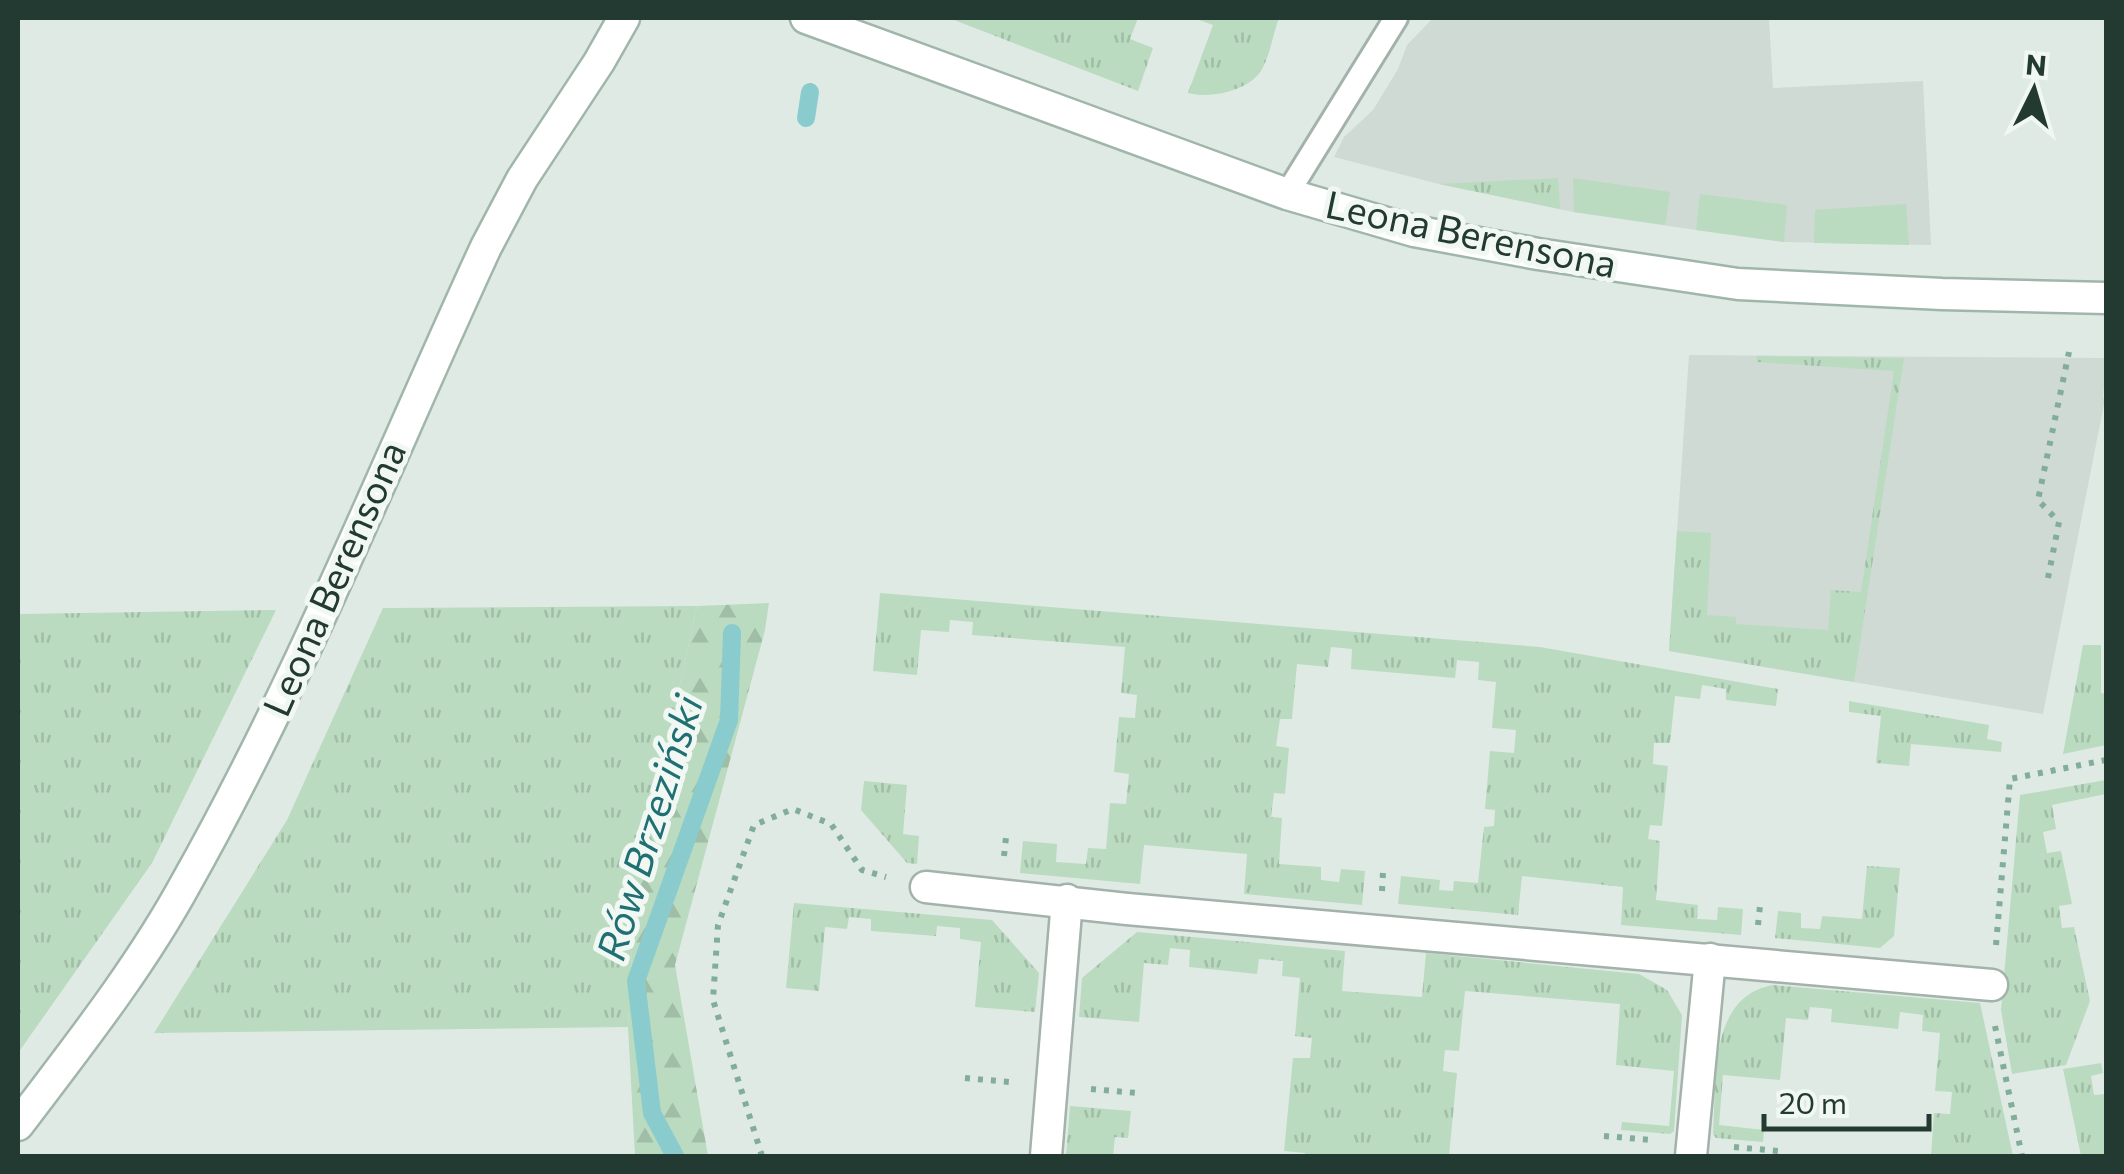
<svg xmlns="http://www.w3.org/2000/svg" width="2124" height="1174" viewBox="0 0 2124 1174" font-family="Commissioner,sans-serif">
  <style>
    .built { fill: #cfdad4 }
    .grass { fill: url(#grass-tufts) }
    .forest { fill: url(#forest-firs) }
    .garden { fill: #badbbf }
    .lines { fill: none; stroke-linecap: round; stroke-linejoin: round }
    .stream { stroke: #8acbce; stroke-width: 18 }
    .lane-casing { stroke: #a3b2ab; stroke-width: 28 }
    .street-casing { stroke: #a3b2ab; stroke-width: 35 }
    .secondary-casing { stroke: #a0b6ab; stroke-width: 35 }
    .path { stroke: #82ad9a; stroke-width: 6; stroke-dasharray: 5 8; stroke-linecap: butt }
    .lane { stroke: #fff; stroke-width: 22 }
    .street { stroke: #fff; stroke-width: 30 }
    .secondary { stroke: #fff; stroke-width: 30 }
    .labels { text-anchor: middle; stroke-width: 10; stroke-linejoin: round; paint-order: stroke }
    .street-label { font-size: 38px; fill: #223a31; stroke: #f1f7f3 }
    .water-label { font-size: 40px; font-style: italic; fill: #1f6f73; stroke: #f1f7f3 }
  </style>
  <defs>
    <pattern id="grass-tufts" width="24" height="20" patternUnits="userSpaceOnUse" patternTransform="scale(2.5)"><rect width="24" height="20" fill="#badbbf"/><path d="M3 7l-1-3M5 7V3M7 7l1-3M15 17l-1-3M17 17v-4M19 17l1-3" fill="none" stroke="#a0bda5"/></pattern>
    <pattern id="forest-firs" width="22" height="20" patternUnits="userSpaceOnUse" patternTransform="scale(2.5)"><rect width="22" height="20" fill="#badbbf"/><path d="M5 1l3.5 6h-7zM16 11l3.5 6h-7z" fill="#a0bda5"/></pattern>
  </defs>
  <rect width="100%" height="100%" fill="#e0eae5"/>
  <g class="built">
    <polygon points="1433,18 1769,18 1773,88 1923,81 1931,245 1784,242 1696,230 1573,212 1439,184 1334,157 1344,137 1373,110 1398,69 1407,45"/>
    <polygon points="1689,355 2106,358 2103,398 2105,399 2043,714 1669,651"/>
  </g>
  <g class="grass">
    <polygon points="949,18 1138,18 1130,39 1153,48 1138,91"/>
    <path d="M1194,18H1279C1273,34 1270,56 1261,71C1248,91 1210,99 1188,93L1213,25Z"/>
    <polygon points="1558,178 1560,209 1439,184"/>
    <polygon points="1756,356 1904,358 1854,682 1669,651 1677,531 1711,533 1707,615 1736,617 1736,624 1828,630 1831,590 1861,592 1894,371 1757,362"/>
    <polygon points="880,593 1540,647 1778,689 1776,706 1726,700 1726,689 1702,685 1700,699 1675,696 1670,743 1654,743 1653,764 1668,766 1662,826 1650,825 1648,839 1660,841 1656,900 1698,905 1697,919 1717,920 1718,907 1743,909 1741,935 1621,925 1623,887 1522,876 1518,915 1398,904 1401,876 1440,880 1439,890 1453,891 1454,881 1478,883 1484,827 1494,826 1495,810 1485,809 1490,751 1514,753 1516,730 1492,728 1496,682 1478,680 1479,662 1457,660 1455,678 1351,669 1352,649 1331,647 1328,667 1297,664 1292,719 1280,719 1276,746 1289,748 1285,794 1274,793 1271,817 1282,818 1279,864 1321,867 1321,880 1339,882 1341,869 1365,871 1362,905 1244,894 1247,854 1144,845 1140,884 1020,873 1023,841 1057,844 1056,862 1086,864 1088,848 1106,849 1110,803 1126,804 1129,774 1114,772 1119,717 1135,718 1137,695 1121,693 1125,647 972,635 973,622 950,620 949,632 921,630 917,675 873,671"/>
    <polygon points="697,606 635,891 628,1027 154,1033 287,820 383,608"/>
    <polygon points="276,610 152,863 18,1053 18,614"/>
    <polygon points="2083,645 2101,645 2101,693 2106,694 2106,745 2063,754"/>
    <polygon points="1849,701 1989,725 1987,739 2002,742 2001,752 1911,744 1909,766 1876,763 1881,716 1849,712"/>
    <polygon points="2106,780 2106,794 2052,805 2056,829 2043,832 2047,853 2061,851 2072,904 2059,906 2062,928 2074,927 2090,1001 2066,1065 2012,1074 2001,1010 2020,795"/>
    <polygon points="864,781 907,785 903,834 919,836 917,864 907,863 861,810"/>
    <polygon points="1867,866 1900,868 1894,936 1880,948 1775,938 1778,911 1801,913 1801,928 1820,929 1822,916 1862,919"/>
    <polygon points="794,903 992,920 1039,973 1035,1012 975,1007 981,942 960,939 960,928 937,926 936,936 871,931 871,919 849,917 847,929 825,927 819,991 786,988"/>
    <polygon points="1137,932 1345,951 1342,991 1422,997 1426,953 1639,974 1667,990 1682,1015 1674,1131 1670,1134 1621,1130 1622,1122 1669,1126 1674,1071 1616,1065 1620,1004 1465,991 1459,1051 1445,1050 1443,1071 1457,1073 1449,1156 1305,1156 1305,1153 1284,1151 1293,1058 1310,1058 1312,1038 1295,1036 1300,978 1282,976 1283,961 1259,959 1257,974 1189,967 1190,950 1170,948 1168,965 1144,963 1139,1022 1079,1017 1082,978"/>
    <path d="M1773,985L1980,1003L2013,1156H1931L1934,1113L1950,1114L1952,1092L1935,1091L1940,1033L1922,1031L1923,1015L1900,1012L1898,1029L1831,1022L1832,1009L1810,1007L1808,1020L1786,1018L1780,1080L1723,1075L1719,1125L1764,1130L1763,1142L1716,1138L1713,1134C1717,1083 1707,997 1773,985Z"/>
    <polygon points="2101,1063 2103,1073 2091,1076 2094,1095 2106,1094 2106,1156 2081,1156 2063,1069"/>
    <polygon points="1070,1106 1131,1111 1128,1138 1115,1137 1113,1156 1066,1156"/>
  </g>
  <polygon class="forest" points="769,603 765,630 675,965 708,1156 635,1156 628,1027 635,891 697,606"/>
  <g class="garden">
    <polygon points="1573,178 1670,192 1665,225 1574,212"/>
    <polygon points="1700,194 1787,205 1784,242 1696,230"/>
    <polygon points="1906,204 1909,245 1814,243 1815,210"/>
  </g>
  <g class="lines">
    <g class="stream">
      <polyline points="806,118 810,92"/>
      <polyline points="675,1156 652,1113 636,981 729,720 732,633"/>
    </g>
    <g class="lane-casing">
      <polyline id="lane" points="1287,194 1396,18"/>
    </g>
    <g class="street-casing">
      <g id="street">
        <polyline points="926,887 1127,909 1992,985"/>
        <polyline points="1046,1156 1067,900"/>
        <polyline points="1691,1156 1710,959"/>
      </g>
    </g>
    <g class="secondary-casing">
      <g id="secondary">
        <polyline points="806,18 1287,194 1414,231 1538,254 1738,284 1942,294 2106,298"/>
        <path d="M18,1125C77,1047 139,969 186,883C301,679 388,459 486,247L522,179L599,62L624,18"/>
      </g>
    </g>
    <g class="path">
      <polyline points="2048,578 2059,522 2038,500 2069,352"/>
      <polyline points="1004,856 1006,837"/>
      <polyline points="1382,891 1383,872"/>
      <polyline points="1758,925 1760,906"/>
      <polyline points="1996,945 2010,779 2106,760"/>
      <polyline points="1995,1026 2022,1156"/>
      <polyline points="965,1078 1009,1082"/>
      <polyline points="1091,1089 1137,1093"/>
      <polyline points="1604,1136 1652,1140"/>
      <polyline points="1734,1147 1778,1151"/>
      <polyline points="762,1156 713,1000 718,925 754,825 793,809 831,824 862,870 886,877"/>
    </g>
    <use href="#lane" class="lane"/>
    <use href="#street" class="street"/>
    <use href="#secondary" class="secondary"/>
  </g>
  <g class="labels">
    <g class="street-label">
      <text transform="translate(1471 235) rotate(12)" y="13">Leona Berensona</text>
      <text transform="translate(335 579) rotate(-66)" y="13">Leona Berensona</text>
    </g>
    <g class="water-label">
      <text transform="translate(650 828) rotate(-73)" y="14">Rów Brzeziński</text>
    </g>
  </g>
  <rect width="2124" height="1174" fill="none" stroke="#223a31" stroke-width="40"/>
  <g transform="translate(2034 90) rotate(5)" stroke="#f1f7f3" stroke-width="8" paint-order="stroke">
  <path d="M0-8L18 38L0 25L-18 38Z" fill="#223a31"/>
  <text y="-15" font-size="28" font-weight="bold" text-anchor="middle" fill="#223a31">N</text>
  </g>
  <path d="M1764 1114v15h165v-15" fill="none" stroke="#223a31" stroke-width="5"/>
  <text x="1779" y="1114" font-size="30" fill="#223a31" stroke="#f1f7f3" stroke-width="8" paint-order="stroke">20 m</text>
</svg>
